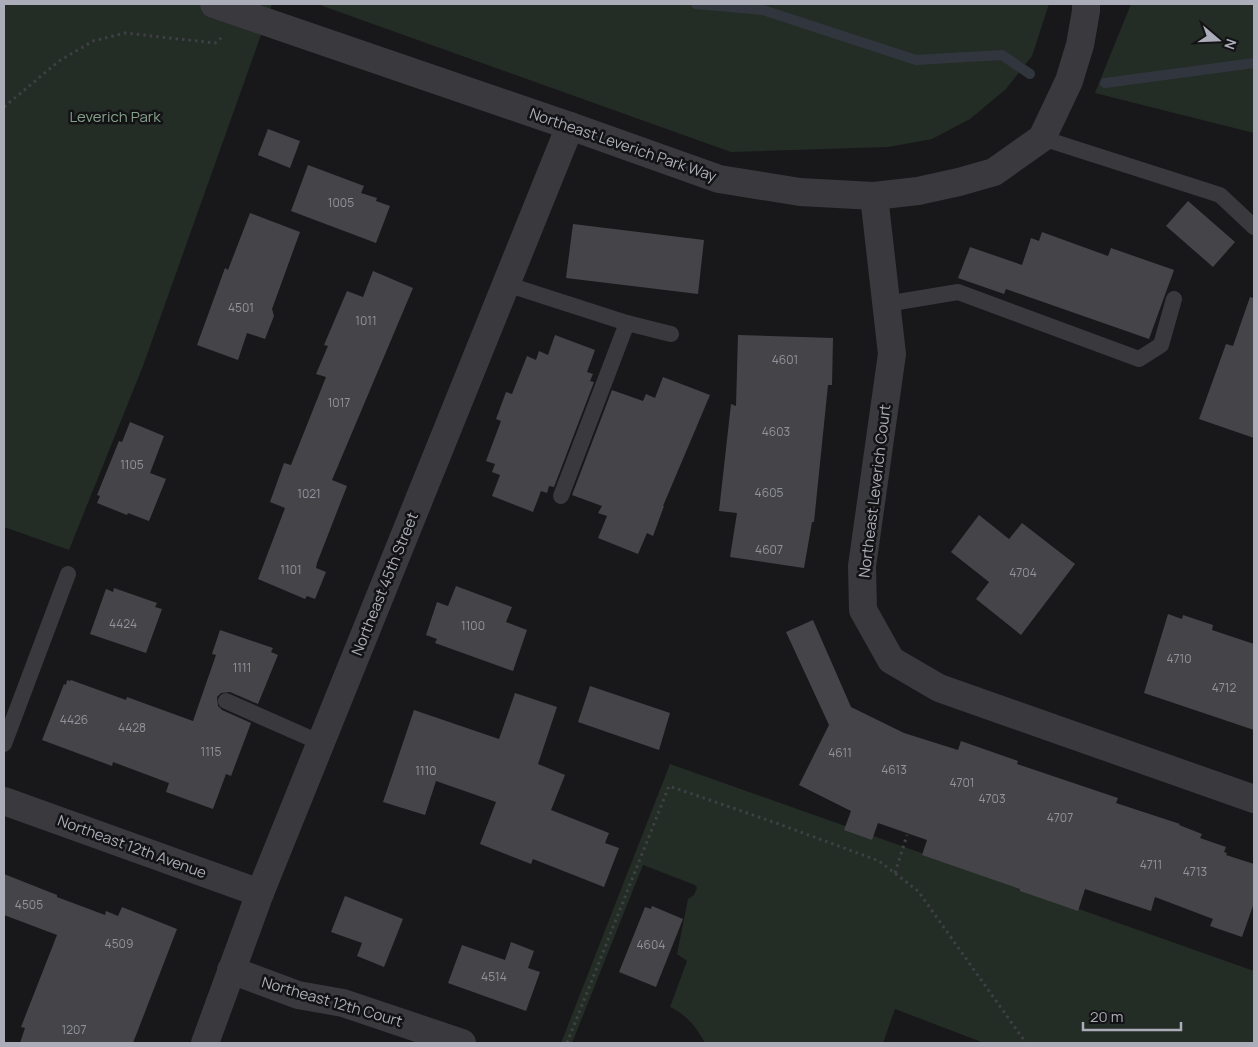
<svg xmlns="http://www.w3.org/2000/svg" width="1258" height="1047" viewBox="0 0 1258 1047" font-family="Manrope,sans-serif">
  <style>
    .green { fill: #242c26 }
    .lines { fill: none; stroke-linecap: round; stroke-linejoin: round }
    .stream { stroke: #31363e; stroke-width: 10 }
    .building { fill: #454549 }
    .path { stroke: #3f4045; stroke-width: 3; stroke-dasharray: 2.5 4; stroke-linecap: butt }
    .lane { stroke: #39393e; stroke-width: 16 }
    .street { stroke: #39393e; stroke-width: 28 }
    .labels { text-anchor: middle; stroke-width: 5; stroke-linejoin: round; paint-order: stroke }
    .number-label { font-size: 12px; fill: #92939c }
    .park-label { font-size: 15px; fill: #85a18b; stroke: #131315 }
    .street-label { font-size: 15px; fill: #abadb8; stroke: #131315 }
  </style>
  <rect width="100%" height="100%" fill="#18181a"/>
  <g class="green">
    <polygon points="4,4 272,4 143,366 69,550 4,527"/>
    <polygon points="317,4 1049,4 1032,56 1006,89 970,119 932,139 888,147 731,152"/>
    <polygon points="1131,4 1254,4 1254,133 1095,93"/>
    <path d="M670,764L1254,971V1043H984L895,1009L883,1043H705C696,1027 687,1015 670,1007L687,961L677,954L688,899L694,895L697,888L695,885L643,865L572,1043H561Z"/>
  </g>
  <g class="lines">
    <g class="stream">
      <polyline points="696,4 763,10 916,60 1002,55 1030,74"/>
      <polyline points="1105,83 1254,63"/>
    </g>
  </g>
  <g class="building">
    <polygon points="268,129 300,141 290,168 258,155"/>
    <polygon points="308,165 364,186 361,193 377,198 376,201 390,206 376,243 291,211"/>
    <polygon points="1188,201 1235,242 1213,267 1166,226"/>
    <polygon points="250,213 300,232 272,309 274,316 265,339 247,333 238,360 197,345 225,268 228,270"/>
    <polygon points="573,224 704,240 698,294 566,278"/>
    <polygon points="1042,232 1108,256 1111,248 1174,270 1149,339 1006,289 1004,294 958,278 970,247 1022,265 1031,238 1039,241"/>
    <polygon points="373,271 413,288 332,480 347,486 317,563 316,568 326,572 315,599 307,596 305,599 258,579 285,508 270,502 284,463 291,465 326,377 316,374 328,346 324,345 347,291 363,297"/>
    <polygon points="1250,297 1254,298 1254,438 1199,419 1226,344 1233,346"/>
    <polygon points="555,335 595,350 587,372 593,374 590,381 594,382 554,487 549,486 547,493 541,491 533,512 492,496 500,475 492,472 495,464 486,461 501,421 496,419 506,392 512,394 527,356 536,360 539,351 548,355"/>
    <polygon points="738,335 833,338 832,385 828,385 814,522 812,522 804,568 730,557 737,513 719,511 731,404 736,406"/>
    <polygon points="663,377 710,395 663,506 664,506 653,536 647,533 638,554 598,538 607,516 598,513 602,506 572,495 612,390 643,401 646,394 655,398"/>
    <polygon points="130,422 164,436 150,473 166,479 149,521 128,513 127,515 97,503 100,496 97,495 119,441 122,442"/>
    <polygon points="979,515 1009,539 1022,523 1075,564 1021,635 976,599 989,582 951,552"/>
    <polygon points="456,586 512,607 506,622 527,630 513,671 435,643 437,639 426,635 437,602 448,606"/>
    <polygon points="114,588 157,603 155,607 162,609 146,653 90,634 106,589 113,592"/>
    <polygon points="1168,614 1182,619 1183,615 1213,625 1212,630 1254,644 1254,730 1144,693"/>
    <polygon points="813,620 851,707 904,733 958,750 961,741 1018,761 1017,764 1118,798 1116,803 1180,824 1179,825 1202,834 1200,838 1226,847 1224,852 1227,853 1226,855 1254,864 1254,903 1242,937 1210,926 1213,919 1155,897 1151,911 1085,889 1078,911 1020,891 1020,889 922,855 927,840 878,823 872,840 844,830 851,811 799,785 829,725 786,632"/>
    <polygon points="220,630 273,648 271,652 278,655 258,704 230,692 221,693 217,697 218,706 222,710 251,723 231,776 226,774 213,809 166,792 169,783 113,762 112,766 42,740 64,684 66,685 67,680 70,681 71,680 126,700 127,697 193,721 216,655 212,654"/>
    <polygon points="590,686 670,713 659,750 578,722"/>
    <polygon points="515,693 557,707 538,764 565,775 551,810 609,833 605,843 619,848 604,887 533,859 531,864 480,844 496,802 436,781 425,815 383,802 414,710 499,739"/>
    <polygon points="4,874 57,895 57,897 105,915 106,911 118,916 122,907 177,929 133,1043 20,1043 25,1028 21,1027 57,935 4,915"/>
    <polygon points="345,896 403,919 384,967 357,956 362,943 331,932"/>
    <polygon points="652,906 683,919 656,987 619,972 645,907 651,909"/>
    <polygon points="511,942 534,951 528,968 540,972 526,1011 448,983 462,945 505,960"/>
  </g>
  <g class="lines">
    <g class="path">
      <polyline points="4,107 59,61 93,41 125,33 215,43 221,38"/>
      <polyline points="895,873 907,835"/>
      <polyline points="567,1043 669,786 776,823 879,861 918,891 1026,1043"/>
    </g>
    <g class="lane">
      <polyline points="1042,138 1220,195 1254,227"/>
      <polyline points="506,284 627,323 671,334"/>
      <polyline points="886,304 958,292 1139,359 1161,345 1174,299"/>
      <polyline points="561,496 627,323"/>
      <polyline points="226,701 321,743"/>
      <polyline points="4,744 68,574"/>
    </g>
    <g class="street">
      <polyline points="214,4 570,126 719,179 800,192 874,196 918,191 959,182 994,172 1042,138 1069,81 1080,45 1086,11 1086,4"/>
      <polyline points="874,196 892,354 862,566 863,610 891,660 939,688 1254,799"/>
      <polyline points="4,801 260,893"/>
      <polyline points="231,970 298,995 343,1003 462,1043"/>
      <polyline points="205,1043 260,893 570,126"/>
    </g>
  </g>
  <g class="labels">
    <g class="number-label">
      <text x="341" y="207">1005</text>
      <text x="241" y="312">4501</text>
      <text x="366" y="325">1011</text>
      <text x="785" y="364">4601</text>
      <text x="339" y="407">1017</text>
      <text x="776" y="436">4603</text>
      <text x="132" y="469">1105</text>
      <text x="769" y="497">4605</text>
      <text x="309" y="498">1021</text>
      <text x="769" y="554">4607</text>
      <text x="291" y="574">1101</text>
      <text x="1023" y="577">4704</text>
      <text x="123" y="628">4424</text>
      <text x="473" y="630">1100</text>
      <text x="1179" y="663">4710</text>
      <text x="242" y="672">1111</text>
      <text x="1224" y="692">4712</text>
      <text x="74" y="724">4426</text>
      <text x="132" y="732">4428</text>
      <text x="211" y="756">1115</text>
      <text x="840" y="757">4611</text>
      <text x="894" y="774">4613</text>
      <text x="426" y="775">1110</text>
      <text x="962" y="787">4701</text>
      <text x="992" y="803">4703</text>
      <text x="1060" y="822">4707</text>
      <text x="1151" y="869">4711</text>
      <text x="1195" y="876">4713</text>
      <text x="29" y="909">4505</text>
      <text x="119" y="948">4509</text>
      <text x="651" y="949">4604</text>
      <text x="494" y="981">4514</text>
      <text x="74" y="1034">1207</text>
    </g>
    <g class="park-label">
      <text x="115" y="122">Leverich Park</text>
    </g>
    <g class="street-label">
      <text transform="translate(623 145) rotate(19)" y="5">Northeast Leverich Park Way</text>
      <text transform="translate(875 491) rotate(-83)" y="5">Northeast Leverich Court</text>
      <text transform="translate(385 584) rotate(-68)" y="5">Northeast 45th Street</text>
      <text transform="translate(132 847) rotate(20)" y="5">Northeast 12th Avenue</text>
      <text transform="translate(332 1002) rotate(16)" y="5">Northeast 12th Court</text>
    </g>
  </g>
  <rect width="1258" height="1047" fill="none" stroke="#abadb8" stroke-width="10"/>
  <g transform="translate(1218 40) rotate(109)" stroke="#131315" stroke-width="4" paint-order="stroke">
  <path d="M0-4L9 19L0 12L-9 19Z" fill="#abadb8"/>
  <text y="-8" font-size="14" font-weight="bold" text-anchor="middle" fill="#abadb8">N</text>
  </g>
  <path d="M1083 1022v8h98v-8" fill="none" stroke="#abadb8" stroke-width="2.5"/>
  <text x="1090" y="1022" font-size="15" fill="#abadb8" stroke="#131315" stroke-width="4" paint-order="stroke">20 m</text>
</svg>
